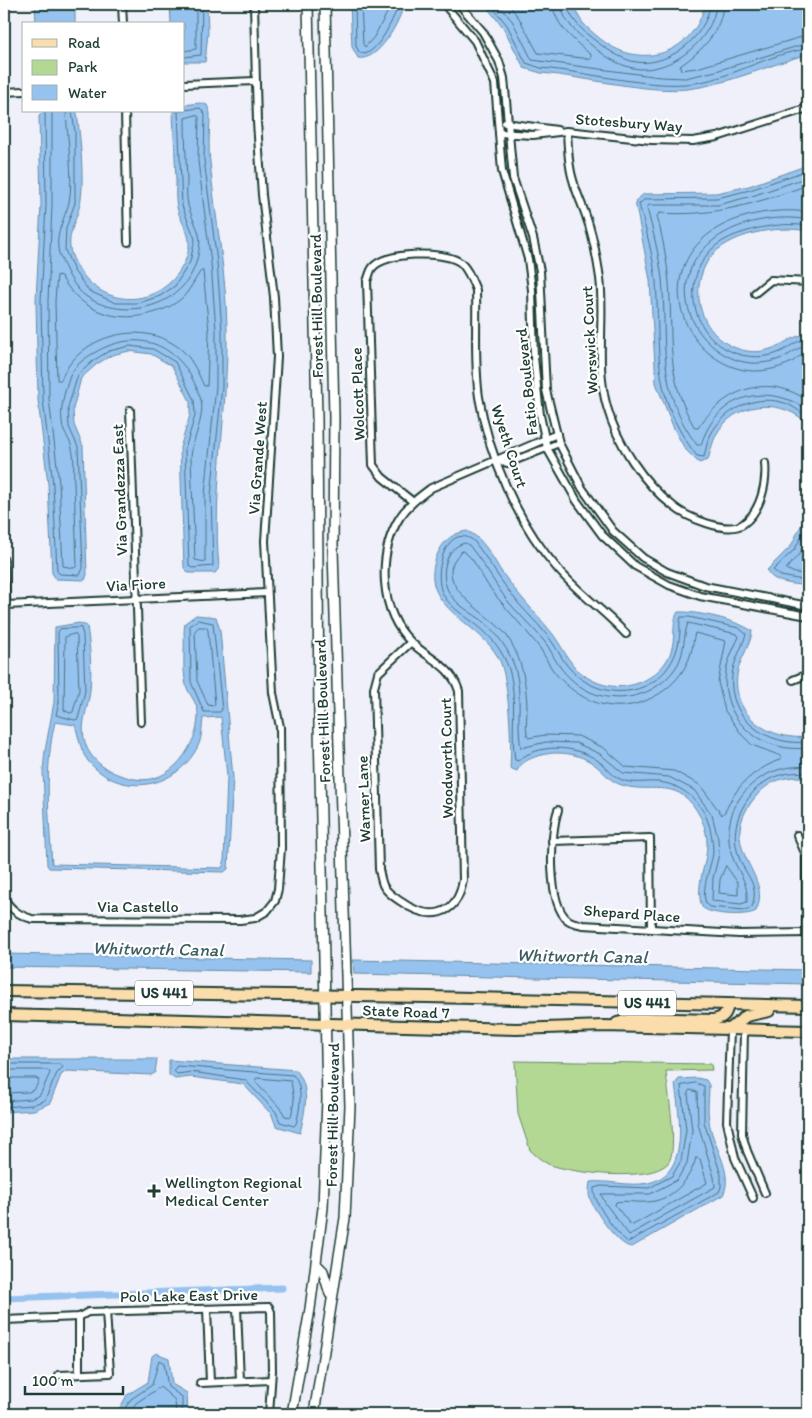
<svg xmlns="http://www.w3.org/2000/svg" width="812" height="1418" viewBox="0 0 812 1418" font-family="Itim,sans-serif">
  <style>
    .green { fill: #b3d893; stroke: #698a64 }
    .water { fill: #95c2ef; stroke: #668da4; fill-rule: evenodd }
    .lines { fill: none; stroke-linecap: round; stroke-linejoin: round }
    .shore { stroke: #4e727f; stroke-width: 1 }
    .canal { stroke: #95c2ef; stroke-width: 7 }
    .street-casing { stroke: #1f3d34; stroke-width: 10 }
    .secondary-casing { stroke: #1f3d34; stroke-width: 12 }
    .primary-casing { stroke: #1f3d34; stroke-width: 14 }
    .street { stroke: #fff; stroke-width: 6 }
    .secondary { stroke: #fff; stroke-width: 9 }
    .primary { stroke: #faddab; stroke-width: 10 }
    .poi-dot { fill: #1f3d34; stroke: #fff; stroke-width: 2 }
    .labels { text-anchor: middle; stroke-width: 4.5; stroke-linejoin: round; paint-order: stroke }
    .shield { fill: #fff; stroke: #627771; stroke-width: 1 }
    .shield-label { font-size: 15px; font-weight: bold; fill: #1f3d34 }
    .street-label { font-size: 16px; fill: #1f3d34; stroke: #fff }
    .poi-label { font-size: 16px; fill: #1f3d34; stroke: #fff; text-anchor: start }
    .water-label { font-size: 18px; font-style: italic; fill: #3c5e63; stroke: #fff }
  </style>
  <rect width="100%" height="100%" fill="#eff0f9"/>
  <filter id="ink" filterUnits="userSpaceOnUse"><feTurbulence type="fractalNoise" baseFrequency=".02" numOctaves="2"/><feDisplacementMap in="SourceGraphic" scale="10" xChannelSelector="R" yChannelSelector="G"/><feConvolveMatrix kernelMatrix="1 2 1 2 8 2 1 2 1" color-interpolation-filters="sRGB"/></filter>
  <g filter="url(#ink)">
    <path class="green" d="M515,1061L711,1064L712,1070L666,1071C667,1088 679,1150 668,1163C650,1183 571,1173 548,1164C542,1161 535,1155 530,1150L518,1114Z"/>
    <g class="water">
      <polygon points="35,4 75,4 75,24 36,24"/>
      <polygon points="170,4 207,4 208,33 205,62 184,62 184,24 171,24"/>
      <path d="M350,4H404C400,21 379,62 358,58L352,47Z"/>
      <path d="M484,4H570C576,9 578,17 583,23C589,30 599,38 606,43C646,70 695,51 705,4H808V54C769,65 729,84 688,89C646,93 585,77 541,73L524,68L503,27Z"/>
      <path d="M200,103L207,105L210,113C210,129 208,146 210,162C215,219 227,275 227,332C228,411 212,489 219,568L215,573H189L184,568L180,448L190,415V401L172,366L151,354L129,351L112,355L97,364L81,378L73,409L74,425L83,446L87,575L85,580L56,579L52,573L48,484L38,400L36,300L41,204L39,116L45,111H75L77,113C80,134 85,185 80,204C77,220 68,231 70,248C71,257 78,268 83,275C112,312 166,304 185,261C196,235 182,229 177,207C175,199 176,189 176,181C175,158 174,135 173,112L184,111V105Z"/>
      <path d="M808,165V231C778,225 728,233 709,259C685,295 705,344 747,351C775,356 790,333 808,335V424C783,399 740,400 719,430C713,439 711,450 708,460L699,463L685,449L674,429L656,383L650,280L635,201L644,194L716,193L749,186Z"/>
      <path d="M808,511V586C796,584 772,584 767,570L791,546Z"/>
      <path d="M467,531C484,538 493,559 503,574C518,595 536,613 552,633C560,643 565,655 573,665C596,692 635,694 660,669C681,648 669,625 678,612C696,611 737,620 752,631C751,646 739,659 737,675C732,717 771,741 808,737V778C790,775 772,779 759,793C709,847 775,872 756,911C747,917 709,915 702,907C691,875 722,851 697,811C675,775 648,796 619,784C609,780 603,771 595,765C580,753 556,750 538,756C529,759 521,762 517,771L510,768C512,746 509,677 499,659C479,620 414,607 438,553C444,540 453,533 467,531Z"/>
      <path d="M196,615L216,617L220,630L233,778L228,869L224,872L49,868L47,865L43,771L45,751L54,702L55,627L79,623L87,626C90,646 92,670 90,690C88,713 77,726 88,750C97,767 117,776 135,779C171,786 199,744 198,713C198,703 188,694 186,685C182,668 185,648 184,631L185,623ZM221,717L227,776L224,863L222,868L52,864C49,818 44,767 55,722L75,725C79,737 80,750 88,761C120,799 178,790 199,744C202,737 202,726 203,718Z"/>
      <polygon points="4,954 311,960 311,972 4,967"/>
      <polygon points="353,960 808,970 808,984 354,974"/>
      <polygon points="4,1059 157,1059 155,1073 151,1075 67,1071 61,1075 50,1103 34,1110 4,1112"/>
      <path d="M169,1060L296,1070C311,1088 305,1111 300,1133L276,1126L272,1115L243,1084L191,1077L175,1079L169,1075Z"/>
      <path d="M697,1078L706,1080L709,1085C709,1097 707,1109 709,1120C711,1144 735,1172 723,1195L632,1247C619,1247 596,1213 591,1201C588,1195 589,1189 590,1182C609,1180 629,1187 648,1183C691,1174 679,1115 675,1084L679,1079Z"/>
      <polygon points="156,1353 169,1358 172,1384 187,1393 188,1414 104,1414 120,1408 127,1395 148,1382 152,1356"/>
    </g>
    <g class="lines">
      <g class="shore">
        <path d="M355,4L356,46L359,52L365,54C381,48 393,19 399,4"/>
        <polyline points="361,4 363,44 365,47 374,37 392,4"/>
        <path d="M490,4L507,25L526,63L541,68C587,72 642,87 686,84C729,81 767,53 808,49"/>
        <polyline points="498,4 513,22 532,60 660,77 685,78 716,71 808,43"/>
        <path d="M508,4L519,18L538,53L591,59V55C576,42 554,25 553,4"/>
        <path d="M561,4C561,16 574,31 583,38C597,50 611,62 629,67C666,78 714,41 716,4"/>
        <path d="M567,4C568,15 580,28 588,35C601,45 615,56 631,61C665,70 707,38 710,4"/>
        <path d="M723,4C722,31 702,51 680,66L681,70L697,68L808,35"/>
        <polyline points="184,51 196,49 196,4"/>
        <polyline points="184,57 201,55 202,4"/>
        <polyline points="45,111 46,205 41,301 43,399 53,484 57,571 60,574 80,575 83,568 78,447 69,427 68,407 78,375 94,360 109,351 130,346 153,349 175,362 194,400 195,416 185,449 189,566 192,568 213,566 211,496 222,387 222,331 217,262 204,160 205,114 200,108 184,110"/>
        <path d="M52,111V205L48,301L49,399L59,483L63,566L74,568L77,566C76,538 75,510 74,483C73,472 75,459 72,449C71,441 65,435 63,428C59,410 64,393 70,376C73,367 86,357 94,353C141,325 184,347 200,397C207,417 191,439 191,459L195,560L205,562V495L216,386V331L211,263L198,161L199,117L196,115L185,118C185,138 186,159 187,179C187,187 186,197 188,205C196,232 205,231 196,263C182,308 124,321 87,297C74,289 64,267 59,253C54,234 65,219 69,202C74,179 67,136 66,111"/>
        <polyline points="72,111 75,132 75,203 66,228 65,250 74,271 89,291 116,303 139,303 160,296 175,286 190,262 195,239 182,206 178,111"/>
        <path d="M808,170L750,190L717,198L645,199L639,204C646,230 653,255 656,282C661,353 650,395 697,456L704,457C706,449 707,441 711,434C724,410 753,395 781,402C791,404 800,412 808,417"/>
        <path d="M808,177L752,196L718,205H649L647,208C653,231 659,255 662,279C668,342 655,389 697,445H701C716,395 766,381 808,410"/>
        <path d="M808,185C757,203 715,217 660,213L657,216C664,243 669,271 670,299C672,349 668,382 695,428H698C724,389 768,372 808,401"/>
        <path d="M808,212C771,207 721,216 696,246C658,291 689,359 744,370C759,373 778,369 792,362C797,358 801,354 808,354"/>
        <path d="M808,220C774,213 726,223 703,250C666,290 695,351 744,362C758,365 776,362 788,355C795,351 800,346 808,346"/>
        <path d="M808,226C792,223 775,225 759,228C739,233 718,239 706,256C678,294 700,349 747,356C759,358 774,356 784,350C793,345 798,339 808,340"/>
        <path d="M203,271L209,331L207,386H204C199,375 193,361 184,352C147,317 79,333 61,380H57L55,301L57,275L61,276C80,311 117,325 156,312C166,309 178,303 185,295C191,288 195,279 200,272Z"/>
        <polyline points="808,523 795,549 773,570 781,576 808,581"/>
        <polyline points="808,537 800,553 786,569 795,573 808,574"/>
        <path d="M462,551C473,555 481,575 487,584C502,605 520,623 536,643C543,651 546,660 552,669C572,696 605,714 639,703C662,696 682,679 690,656C693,648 693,640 695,633L726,641L718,682L725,711L742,735L752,745L781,756V759C760,768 744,778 732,798C728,804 727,811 722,815L700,785L674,771L626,767L604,748L578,736L545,735L528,738C525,730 527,718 527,708C526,681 522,659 507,636C491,613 425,585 462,551Z"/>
        <polygon points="198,620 213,623 222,710 220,712 204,712 191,682 190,626"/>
        <polygon points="199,627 207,627 208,631 215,704 213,706 208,705 197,681 195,631"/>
        <polygon points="81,628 83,635 85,691 78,719 75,720 56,715 59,702 58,632 60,629"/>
        <polygon points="75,634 77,637 79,690 73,712 70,713 64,710 65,637"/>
        <path d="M808,742C768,747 727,719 732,675C734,660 742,648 746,634L739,628L689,617H681C679,622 680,626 680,632C679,646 675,659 666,670C641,700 597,697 572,671C561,660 556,645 546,634C535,620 521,608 511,594C498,577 487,558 474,541C446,520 431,576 444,596C452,609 467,617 478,626C492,637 503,652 509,669C518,698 510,731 515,760L518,761C538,743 575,745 597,760C605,765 611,775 620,779C632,785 645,781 657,782C679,783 699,799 707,819C711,829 713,841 713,852C712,866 697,896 709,907L745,910L752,907C760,883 745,876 739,857C730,832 738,809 755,790C770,775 788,771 808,773"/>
        <path d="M808,748C766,753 727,727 725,682C725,666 732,651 739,637L737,634L688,623C683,636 685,651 678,664C670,678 656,689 641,694C608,705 577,692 558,664C553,657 550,648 544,641C532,626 518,614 506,599C493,581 483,562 469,545L465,543C444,547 439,578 450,594C458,606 472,613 483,621C497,633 509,650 515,668C523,694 516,722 521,748L546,742L576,743L600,754L623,773L669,777L694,790L712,815L718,839L719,854L713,878L712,901L741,904L747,902C749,878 734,870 730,848C721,800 762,762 808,767"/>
        <polygon points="726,866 738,883 738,895 719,893 720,880"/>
        <polyline points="4,1064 60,1064 63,1067 57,1073 45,1100 32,1105 4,1107"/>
        <path d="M177,1066L293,1075C304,1087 300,1109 296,1124L294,1126L280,1122L276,1112L245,1080L192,1072L177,1074L174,1071Z"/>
        <polyline points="4,1070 48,1070 50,1073 40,1095 31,1099 4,1101"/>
        <polyline points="4,1078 36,1078 39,1080 35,1089 29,1092 4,1093"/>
        <path d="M257,1078L291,1081L294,1101L291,1117L285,1116C278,1102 264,1094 255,1081Z"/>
        <path d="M696,1083L704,1086V1122L721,1175V1187L719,1192L628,1242C617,1235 592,1201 594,1188L601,1186L649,1188L672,1176L681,1161L686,1130L681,1086Z"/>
        <polygon points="690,1090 697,1092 698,1124 714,1177 715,1187 629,1235 605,1203 601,1194 650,1194 677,1180 687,1163 692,1131 688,1093"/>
        <path d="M696,1158L700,1159L707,1183L633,1225L630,1224L615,1205L616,1202C625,1200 637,1203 647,1202C672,1201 690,1180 696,1158Z"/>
        <polyline points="115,1414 123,1412 131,1399 152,1385 159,1360 164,1363 168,1387 182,1397 182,1414"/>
        <polyline points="129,1414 136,1403 160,1387 175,1400 176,1414"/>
      </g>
      <polyline class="canal" points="4,1298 282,1288"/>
      <g class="street-casing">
        <g id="street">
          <polyline points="122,4 123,24"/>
          <polyline points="444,4 475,41 495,83 502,171 528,259 532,290 534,357 540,415 547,448 577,501 602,535 635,566 669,585 700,596 808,616"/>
          <polyline points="459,4 483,32 499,61 504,78 513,178 533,238 540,271 546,390 559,443 582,488 613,531 643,558 667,572 705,586 808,606"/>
          <polyline points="184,84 255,81"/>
          <polyline points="4,92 24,91"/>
          <polyline points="125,111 128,242"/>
          <polyline points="505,123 557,130"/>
          <path d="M567,131C568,147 568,165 573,180C576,192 582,204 586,216C593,235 597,258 600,278C605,320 595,365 607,407C617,443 643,483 673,506C686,517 727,535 743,524C761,511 767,483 765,463"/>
          <polyline points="499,133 533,135 567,131 651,140 693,141 717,137 808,108"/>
          <polyline points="755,293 771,280 808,282"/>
          <polyline points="130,410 141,722"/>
          <polyline points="499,461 508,463 559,443"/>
          <path d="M412,501L382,477L373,465L367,281C369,277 370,270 373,267C386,252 441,251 458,261C467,266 472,281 476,290C477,325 474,363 479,397C489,457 517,522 557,568C578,593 604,610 626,634"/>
          <polyline points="4,560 6,605 4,690"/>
          <polyline points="6,605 267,593"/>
          <path d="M411,642L378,673L374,688L379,869C380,874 381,880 383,885C386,892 394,897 400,901C428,921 457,918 463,880L459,691C451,665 430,660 412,643C379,612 377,554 400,517C408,505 419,497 431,488L557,434"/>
          <polyline points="793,680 808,674"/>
          <path d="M558,810C550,833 547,904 568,920C572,923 579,924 583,925L739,934L808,933"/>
          <polyline points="797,835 806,855 806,933"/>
          <polyline points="552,841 650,838 651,928"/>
          <path d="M4,898C11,910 19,915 32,919L240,920L255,918L267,911L275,901L278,889L281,848L280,727L273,693L265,541L277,357L274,297L262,195L257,122L254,4"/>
          <polyline points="730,1029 727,1122 735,1158 753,1198"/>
          <polyline points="744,1029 742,1134 747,1151 765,1193"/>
          <polyline points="237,1308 240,1381"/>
          <polyline points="207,1309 210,1382"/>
          <polyline points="79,1317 79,1374"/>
          <polyline points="4,1320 79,1317 88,1312 269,1307 271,1312 272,1371 269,1414"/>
          <polyline points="59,1375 110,1373 106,1311"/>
          <polyline points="200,1383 271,1380"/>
        </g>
      </g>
      <g class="secondary-casing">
        <g id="secondary">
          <polyline points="317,1265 323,1271 330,1294"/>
          <polyline points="292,1414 310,1309 323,1208 327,1099 319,727 317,418 308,4"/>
          <polyline points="314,1414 345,1218 350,1106 333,550 334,417 325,4"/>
        </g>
      </g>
      <g class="primary-casing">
        <g id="primary">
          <polyline points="4,991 428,997 808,1006"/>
          <polyline points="4,1015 516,1029 604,1026 808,1031"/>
          <path d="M617,1023L636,1018L713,1020C723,1018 726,1015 728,1005"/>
          <polyline points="730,1029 746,1016 769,1011"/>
        </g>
      </g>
      <use href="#street" class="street"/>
      <use href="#secondary" class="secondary"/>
      <use href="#primary" class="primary"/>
    </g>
  </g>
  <path class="poi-dot" d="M151.5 1183.5h5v5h5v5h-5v5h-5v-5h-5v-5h5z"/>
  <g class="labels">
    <g class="shield">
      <rect x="135" y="980.5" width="58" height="25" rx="4"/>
      <rect x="618" y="990.5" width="58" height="25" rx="4"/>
    </g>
    <g class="shield-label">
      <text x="164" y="998">US 441</text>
      <text x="647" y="1008">US 441</text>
    </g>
    <g class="street-label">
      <text transform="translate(629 122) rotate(4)" y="6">Stotesbury Way</text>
      <text transform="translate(316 306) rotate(-91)" y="6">Forest Hill Boulevard</text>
      <text transform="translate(589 340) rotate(-93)" y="6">Worswick Court</text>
      <text transform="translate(526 382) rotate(-96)" y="6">Fatio Boulevard</text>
      <text transform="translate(357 394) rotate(-92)" y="6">Wolcott Place</text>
      <text transform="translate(510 446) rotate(72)" y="6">Wyeth Court</text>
      <text transform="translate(257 458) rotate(-86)" y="6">Via Grande West</text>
      <text transform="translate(119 490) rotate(-92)" y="6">Via Grandezza East</text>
      <text transform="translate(136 584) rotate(-3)" y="6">Via Fiore</text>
      <text transform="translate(322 711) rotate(-92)" y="6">Forest Hill Boulevard</text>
      <text transform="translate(446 758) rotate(-91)" y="6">Woodworth Court</text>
      <text transform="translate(363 799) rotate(-92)" y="6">Warner Lane</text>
      <text x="138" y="912">Via Castello</text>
      <text transform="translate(632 913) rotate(4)" y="6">Shepard Place</text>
      <text transform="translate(406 1011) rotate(2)" y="6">State Road 7</text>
      <text transform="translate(332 1115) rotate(-89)" y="6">Forest Hill Boulevard</text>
      <text transform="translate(189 1295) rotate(-1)" y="6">Polo Lake East Drive</text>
    </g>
    <g class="poi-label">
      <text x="165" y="1188">Wellington Regional<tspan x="165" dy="18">Medical Center</tspan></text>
    </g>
    <g class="water-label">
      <text transform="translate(158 949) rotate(1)" y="6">Whitworth Canal</text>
      <text transform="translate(582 956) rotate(1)" y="6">Whitworth Canal</text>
    </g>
  </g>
  <rect width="812" height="1418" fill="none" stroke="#fff" stroke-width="20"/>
  <rect x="10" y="10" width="792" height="1398" fill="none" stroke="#1f3d34" stroke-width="2" filter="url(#ink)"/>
  <rect x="22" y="22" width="162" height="90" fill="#ffffff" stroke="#a5b1ae"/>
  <rect x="32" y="39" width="25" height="8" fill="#faddab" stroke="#a5b1ae"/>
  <text x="68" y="48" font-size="15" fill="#1f3d34">Road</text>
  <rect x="32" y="60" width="25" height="15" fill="#b3d893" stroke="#a5b1ae"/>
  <text x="68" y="72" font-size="15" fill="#1f3d34">Park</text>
  <rect x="32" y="85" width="25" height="15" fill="#95c2ef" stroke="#a5b1ae"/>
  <text x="68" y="98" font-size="15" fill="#1f3d34">Water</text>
  <path d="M25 1386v8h98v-8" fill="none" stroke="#1f3d34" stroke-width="2.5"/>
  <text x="32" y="1386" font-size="15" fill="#1f3d34" stroke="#ffffff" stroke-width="4" paint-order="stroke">100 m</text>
</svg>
